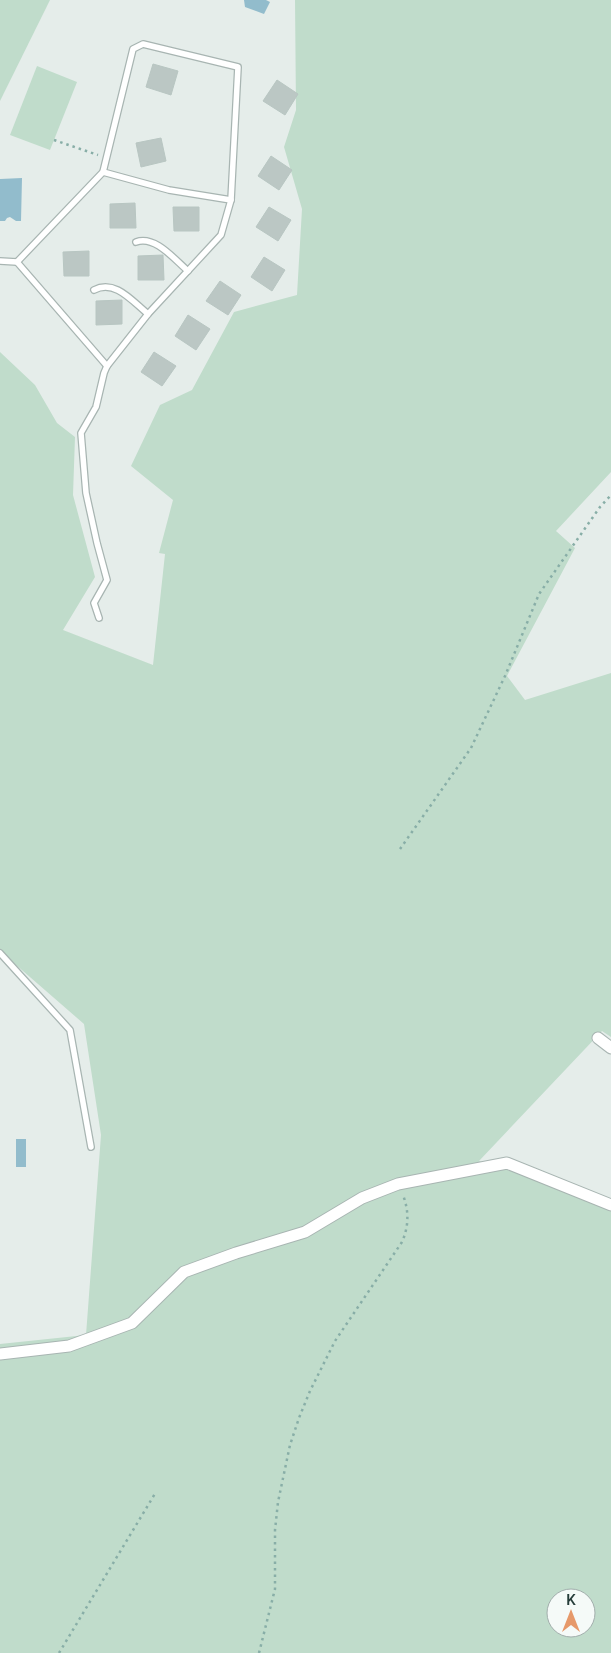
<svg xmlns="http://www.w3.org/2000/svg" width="611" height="1653" viewBox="0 0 611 1653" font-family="Raleway,sans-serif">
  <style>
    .green { fill: #c0dccb; fill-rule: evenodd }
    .water { fill: #92bccc }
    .building { fill: #bbc7c4; stroke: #b8c6c2 }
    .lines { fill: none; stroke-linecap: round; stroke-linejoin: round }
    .service-casing { stroke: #a8b5b2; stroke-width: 8 }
    .minor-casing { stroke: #a8b5b2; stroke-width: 13 }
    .path { stroke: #88aea7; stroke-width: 2.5; stroke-dasharray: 2.5 4; stroke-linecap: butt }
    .service { stroke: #fff; stroke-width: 5.5 }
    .minor { stroke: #fff; stroke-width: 11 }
  </style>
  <rect width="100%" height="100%" fill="#e5edea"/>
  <g class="green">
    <polygon points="0,0 50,0 0,101"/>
    <path d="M295,0H611V472L556,531L575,548L507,676L525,700L611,673V1037L602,1031L479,1161L611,1202V1653H0V1344L86,1335L101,1135L84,1024L0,951V352L35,385L57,423L75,437L73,495L95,577L63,630L153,665L165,554L159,553L173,500L131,466L160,405L192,390L234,312L297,295L302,209L284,147L296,110ZM556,1598H586V1628H556Z"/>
    <polygon points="37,66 77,82 50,150 10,135"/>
  </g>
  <g class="water">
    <polygon points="244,0 266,0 270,2 264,14 245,7"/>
    <polygon points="22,178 21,221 16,221 10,217 7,218 5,221 0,221 0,179"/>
    <rect x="16" y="1139" width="10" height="28"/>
  </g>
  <g class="building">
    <polygon points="153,64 178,71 171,95 146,87"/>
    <polygon points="277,80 298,94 285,115 263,101"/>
    <polygon points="161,138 166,161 141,167 136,143"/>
    <polygon points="271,156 292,170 279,190 258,176"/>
    <polygon points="135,203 136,228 110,228 110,204"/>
    <polygon points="173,207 199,207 199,231 174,231"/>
    <polygon points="269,207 291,220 278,241 256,227"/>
    <polygon points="89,251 89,276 64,276 63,252"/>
    <polygon points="163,255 164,280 138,280 138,256"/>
    <polygon points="264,257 285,270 272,291 251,277"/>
    <polygon points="220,281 241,295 228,315 206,301"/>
    <polygon points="122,300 122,324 96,325 96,301"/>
    <polygon points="188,315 210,329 196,350 175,336"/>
    <polygon points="154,352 176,366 162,386 141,372"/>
  </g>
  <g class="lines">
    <g class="service-casing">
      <g id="service">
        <polyline points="103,172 169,190 231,200"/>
        <path d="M136,242C155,235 174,259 188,271"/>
        <polyline points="0,261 17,262 103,172 133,49 143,44 238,67 231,200 221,235 148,314 107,366 104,373 96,407 81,433 86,493 97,543 107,580 94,603 99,618"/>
        <polyline points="17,262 107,366"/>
        <path d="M94,290C115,279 132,301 148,314"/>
        <polyline points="0,953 70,1030 91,1147"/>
      </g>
    </g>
    <g class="minor-casing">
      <g id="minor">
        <polyline points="598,1038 611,1048"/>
        <polyline points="0,1354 69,1346 132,1323 184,1272 236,1253 305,1232 362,1198 398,1184 507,1163 611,1205"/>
      </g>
    </g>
    <g class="path">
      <polyline points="54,140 98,155"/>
      <polyline points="400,849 471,748 505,676 539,594 600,507 611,495"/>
      <polyline points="59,1653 156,1492"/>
      <path d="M259,1653L275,1589V1530L278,1502L290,1445L299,1418L310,1391L335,1341L402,1242C409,1226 409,1211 403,1195"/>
    </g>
    <use href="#service" class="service"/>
    <use href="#minor" class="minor"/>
  </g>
  <g transform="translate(571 1613)"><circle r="24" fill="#f5faf8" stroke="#a2aeac"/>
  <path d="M0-4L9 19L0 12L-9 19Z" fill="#e6996a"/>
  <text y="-8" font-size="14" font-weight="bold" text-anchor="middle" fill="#263d3a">K</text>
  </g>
</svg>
